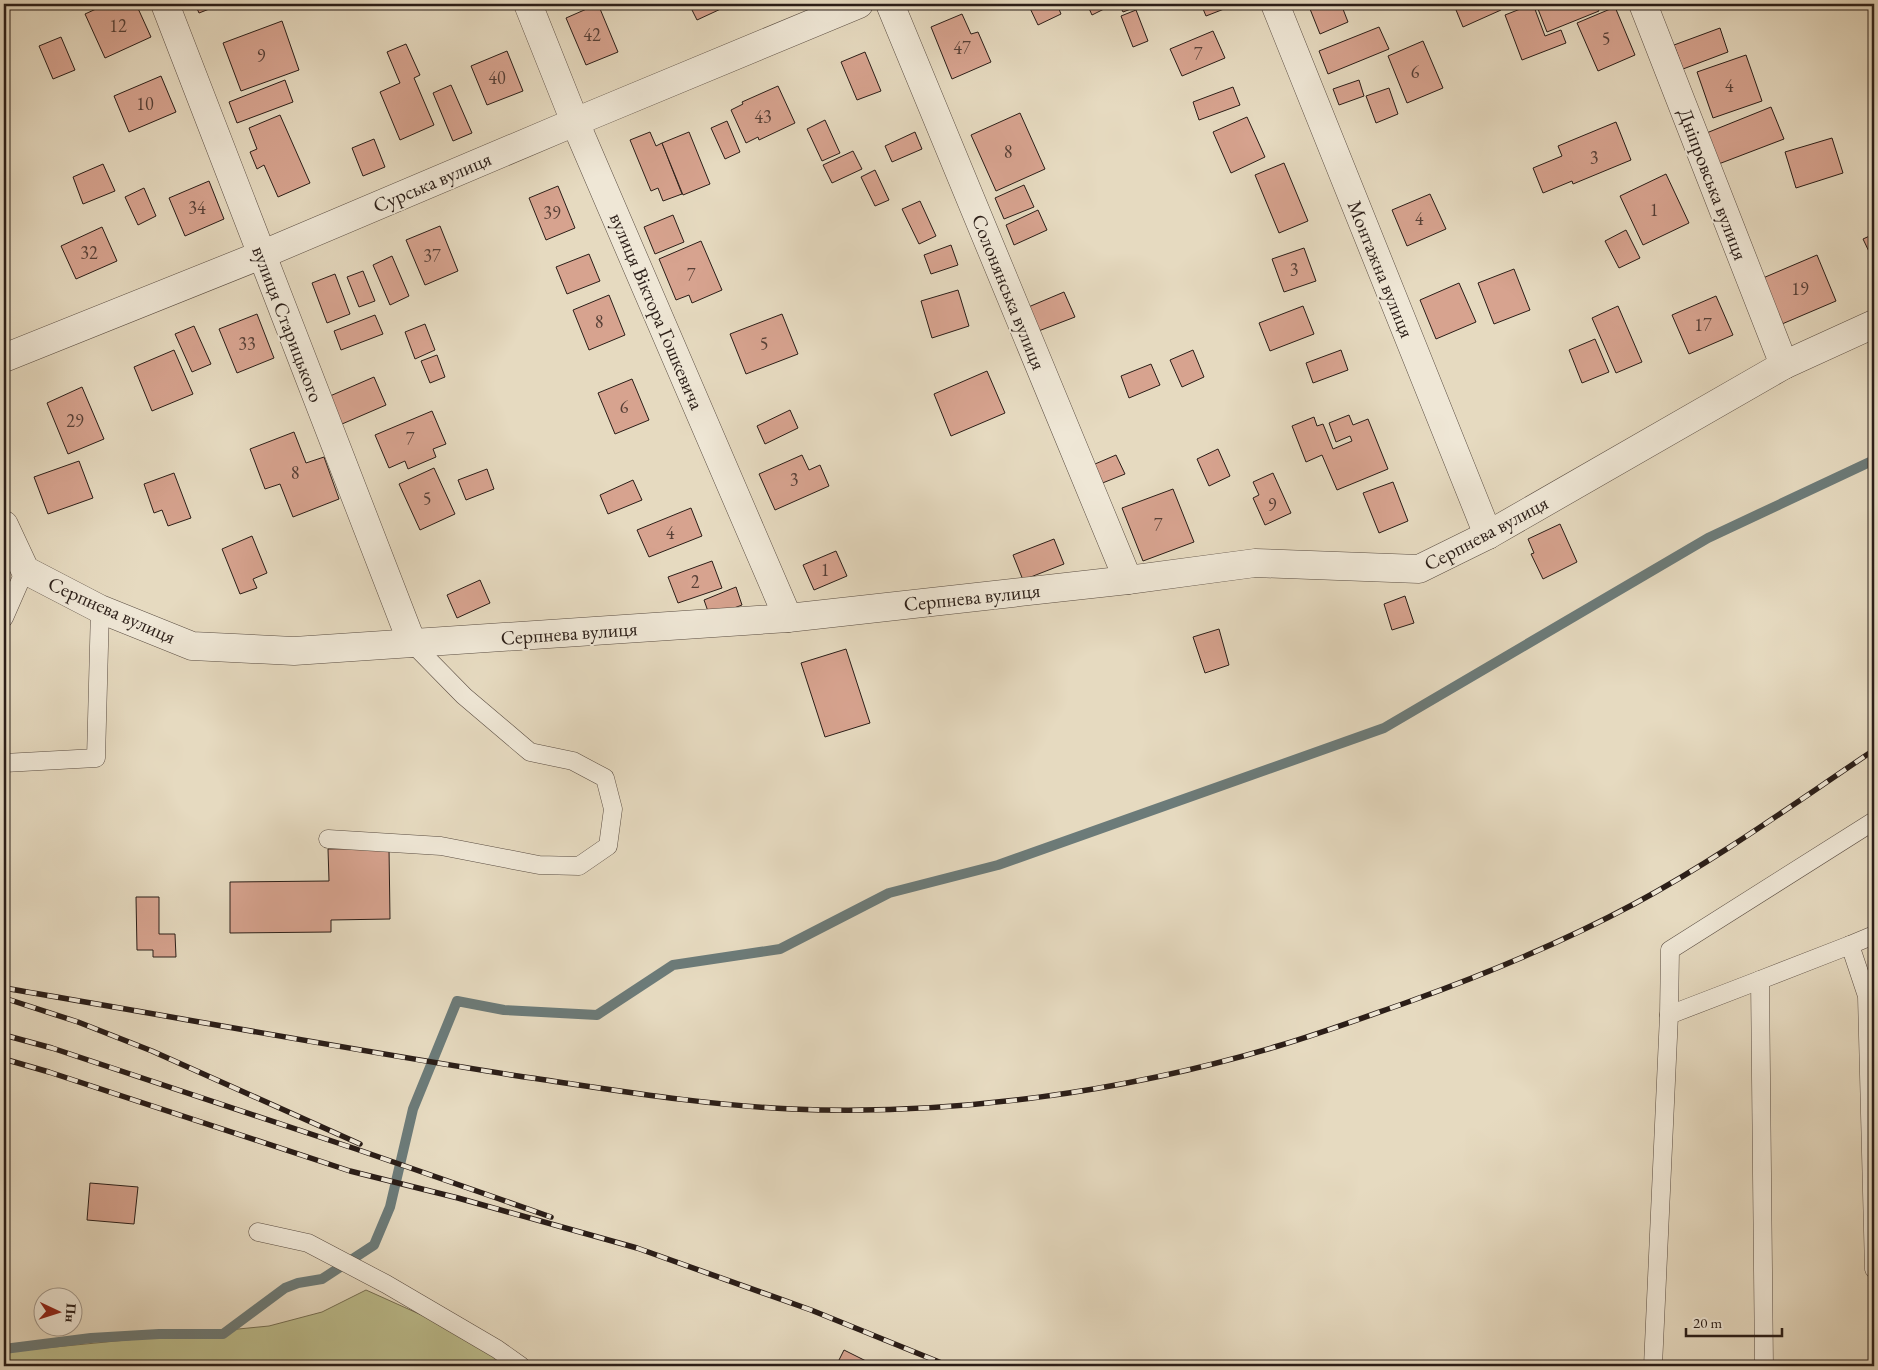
<svg xmlns="http://www.w3.org/2000/svg" width="1878" height="1370" viewBox="0 0 1878 1370" font-family="'EB Garamond',serif">
  <style>
    .green { fill: #bcbd8d; stroke: #746e52 }
    .lines { fill: none; stroke-linecap: round; stroke-linejoin: round }
    .stream { stroke: #6c7b79; stroke-width: 10 }
    .building { fill: #d7a38f; stroke: #2b1e18 }
    .service-casing { stroke: #5a4d42; stroke-width: 19 }
    .minor-casing { stroke: #5a4d42; stroke-width: 29 }
    .service { stroke: #efe7d6; stroke-width: 18 }
    .minor { stroke: #efe7d6; stroke-width: 28 }
    .rail-casing { stroke: #2b1e18; stroke-width: 5.5 }
    .rail { stroke: #efe7d6; stroke-width: 4; stroke-dasharray: 11; stroke-linecap: butt }
    .labels { text-anchor: middle; stroke-width: 4; stroke-linejoin: round; paint-order: stroke }
    .number-label { font-size: 18px; fill: #563f36 }
    .street-label { font-size: 20px; fill: #2b1e18; stroke: #efe7d6 }
  </style>
  <rect width="100%" height="100%" fill="#e6dac0"/>
  <filter id="stains"><feTurbulence type="fractalNoise" baseFrequency=".004" numOctaves="4"/><feColorMatrix values="0 0 0 0 .2 0 0 0 0 .09 0 0 0 0 .02 0 0 0 .5 -.17"/></filter>
  <radialGradient id="worn" r=".72"><stop offset=".6" stop-color="#630" stop-opacity="0"/><stop offset="1" stop-color="#630" stop-opacity=".3"/></radialGradient>
  <polygon class="green" points="366,1290 497,1349 521,1366 4,1366 4,1352 269,1326 322,1312"/>
  <g class="lines">
    <polyline class="stream" points="4,1349 91,1338 159,1334 223,1334 285,1288 298,1283 322,1279 374,1245 390,1207 413,1109 457,1001 504,1010 597,1015 673,965 780,949 889,893 998,865 1384,728 1708,538 1874,460"/>
  </g>
  <g class="building">
    <polygon points="107,4 136,4 151,37 105,58 85,14"/>
    <polygon points="195,4 222,4 199,13"/>
    <polygon points="598,4 618,52 586,65 566,18"/>
    <polygon points="689,4 723,4 725,7 697,20"/>
    <polygon points="1028,4 1057,4 1061,14 1038,25"/>
    <polygon points="1087,4 1107,4 1108,7 1092,15"/>
    <polygon points="1119,4 1144,4 1123,12"/>
    <polygon points="1201,4 1222,4 1224,9 1206,16"/>
    <polygon points="1308,4 1341,4 1348,22 1320,34"/>
    <polygon points="1457,4 1498,4 1501,10 1463,27 1454,5"/>
    <polygon points="1533,4 1545,36 1561,30 1566,43 1522,60 1505,15"/>
    <polygon points="1536,4 1596,4 1599,11 1547,32"/>
    <polygon points="1615,7 1635,55 1598,71 1577,23"/>
    <polygon points="1136,10 1148,41 1133,47 1121,16"/>
    <polygon points="962,14 971,34 978,32 991,62 952,79 931,27"/>
    <polygon points="282,21 299,70 241,91 223,43"/>
    <polygon points="1379,27 1389,49 1328,74 1319,51"/>
    <polygon points="1720,28 1728,52 1683,69 1674,45"/>
    <polygon points="1213,31 1225,58 1182,76 1170,49"/>
    <polygon points="61,37 75,70 53,79 39,46"/>
    <polygon points="1423,41 1443,88 1407,103 1388,56"/>
    <polygon points="406,44 420,75 414,78 434,125 400,140 380,92 400,83 387,52"/>
    <polygon points="507,51 523,91 487,105 471,66"/>
    <polygon points="865,52 881,91 857,100 841,62"/>
    <polygon points="1746,55 1762,101 1713,118 1697,72"/>
    <polygon points="161,76 176,112 129,132 114,96"/>
    <polygon points="285,80 293,102 237,123 229,102"/>
    <polygon points="1359,80 1364,96 1339,105 1333,89"/>
    <polygon points="451,85 472,133 453,141 433,93"/>
    <polygon points="778,86 795,123 759,140 758,137 746,143 731,110 743,104 742,102"/>
    <polygon points="1233,87 1240,105 1199,120 1193,102"/>
    <polygon points="1389,88 1398,114 1376,123 1366,96"/>
    <polygon points="1771,107 1784,139 1716,165 1704,134"/>
    <polygon points="1020,113 1045,169 996,191 971,135"/>
    <polygon points="280,115 310,183 278,197 264,165 257,169 250,152 257,149 249,128"/>
    <polygon points="1247,117 1265,157 1231,173 1213,132"/>
    <polygon points="825,120 840,153 822,161 807,129"/>
    <polygon points="727,121 740,152 725,159 711,128"/>
    <polygon points="1616,122 1631,160 1573,184 1572,181 1543,193 1533,168 1562,156 1558,146"/>
    <polygon points="650,132 656,146 662,143 682,194 663,201 658,188 651,191 630,140"/>
    <polygon points="689,132 710,184 683,195 662,143"/>
    <polygon points="915,132 922,149 892,162 885,146"/>
    <polygon points="1832,138 1843,173 1796,188 1785,152"/>
    <polygon points="374,139 385,167 363,176 352,148"/>
    <polygon points="853,151 862,169 832,183 823,165"/>
    <polygon points="1284,163 1308,221 1279,233 1255,175"/>
    <polygon points="103,164 115,191 83,204 73,177"/>
    <polygon points="875,170 889,200 875,206 861,177"/>
    <polygon points="1666,174 1689,223 1643,245 1620,196"/>
    <polygon points="209,181 224,219 185,236 169,198"/>
    <polygon points="1024,185 1034,207 1004,219 995,198"/>
    <polygon points="558,186 575,228 546,240 529,198"/>
    <polygon points="144,188 156,216 138,225 125,197"/>
    <polygon points="1430,194 1446,229 1407,246 1392,210"/>
    <polygon points="920,201 936,236 919,244 902,209"/>
    <polygon points="1038,210 1047,230 1014,245 1006,225"/>
    <polygon points="673,215 684,242 655,254 644,227"/>
    <polygon points="440,226 458,271 425,285 406,240"/>
    <polygon points="102,227 117,261 76,279 61,246"/>
    <polygon points="1626,230 1640,258 1619,268 1605,241"/>
    <polygon points="1874,234 1874,262 1863,239"/>
    <polygon points="701,241 722,290 692,303 689,295 676,300 659,259"/>
    <polygon points="951,245 958,265 931,274 924,255"/>
    <polygon points="1304,248 1316,281 1284,292 1272,259"/>
    <polygon points="589,254 600,281 567,294 556,267"/>
    <polygon points="1817,255 1836,301 1782,324 1763,278"/>
    <polygon points="392,256 409,296 390,305 373,265"/>
    <polygon points="1514,269 1530,310 1494,324 1478,283"/>
    <polygon points="363,271 375,301 359,307 347,277"/>
    <polygon points="335,274 350,314 327,323 312,283"/>
    <polygon points="1459,283 1476,322 1436,339 1420,300"/>
    <polygon points="958,290 969,326 932,338 921,301"/>
    <polygon points="1064,292 1075,317 1036,332 1026,308"/>
    <polygon points="609,295 625,335 589,350 573,310"/>
    <polygon points="1716,296 1733,335 1689,354 1672,315"/>
    <polygon points="1303,306 1314,334 1270,351 1259,323"/>
    <polygon points="1618,306 1642,362 1616,373 1592,318"/>
    <polygon points="257,314 274,358 237,373 219,329"/>
    <polygon points="782,314 798,354 746,374 730,334"/>
    <polygon points="375,315 383,334 341,350 334,331"/>
    <polygon points="425,324 435,350 415,359 405,332"/>
    <polygon points="194,326 211,364 192,372 175,334"/>
    <polygon points="1595,339 1609,372 1582,383 1569,350"/>
    <polygon points="174,350 193,394 152,411 134,367"/>
    <polygon points="1193,350 1204,377 1182,387 1170,360"/>
    <polygon points="1341,350 1348,370 1313,383 1306,363"/>
    <polygon points="437,355 445,377 430,383 421,361"/>
    <polygon points="1151,364 1160,385 1129,398 1121,376"/>
    <polygon points="987,371 1005,413 951,436 934,394"/>
    <polygon points="374,377 386,405 342,424 330,396"/>
    <polygon points="632,379 649,420 615,434 598,393"/>
    <polygon points="82,387 104,439 68,454 47,403"/>
    <polygon points="790,410 798,428 765,444 757,426"/>
    <polygon points="432,411 446,444 433,449 436,457 408,469 405,461 389,468 375,435"/>
    <polygon points="1349,415 1353,425 1368,419 1388,469 1337,490 1322,455 1306,462 1292,426 1314,417 1317,426 1323,424 1333,449 1352,441 1350,436 1336,442 1329,423"/>
    <polygon points="294,432 306,463 324,457 339,499 293,517 280,484 265,489 250,449"/>
    <polygon points="1218,449 1230,476 1209,486 1197,459"/>
    <polygon points="802,455 809,470 820,465 829,486 775,510 759,474"/>
    <polygon points="1116,455 1125,474 1095,486 1088,467"/>
    <polygon points="79,461 93,498 48,514 34,477"/>
    <polygon points="434,468 455,514 420,530 399,484"/>
    <polygon points="487,469 494,489 466,500 458,480"/>
    <polygon points="174,473 191,518 168,526 162,510 154,513 144,484"/>
    <polygon points="1273,473 1291,513 1265,525 1253,498 1259,495 1253,482"/>
    <polygon points="633,480 642,500 608,514 600,495"/>
    <polygon points="1393,482 1408,521 1379,533 1363,493"/>
    <polygon points="1173,489 1194,542 1143,561 1122,508"/>
    <polygon points="691,508 702,536 649,557 637,530"/>
    <polygon points="1560,524 1577,562 1543,579 1531,554 1534,553 1528,539"/>
    <polygon points="252,536 267,573 253,579 257,588 240,594 222,549"/>
    <polygon points="1054,539 1064,564 1023,580 1013,555"/>
    <polygon points="836,551 847,576 814,590 803,565"/>
    <polygon points="712,561 722,588 678,603 668,577"/>
    <polygon points="480,580 490,603 457,618 447,595"/>
    <polygon points="736,587 742,605 710,617 704,600"/>
    <polygon points="1405,596 1414,623 1392,630 1384,604"/>
    <polygon points="1219,629 1229,665 1205,673 1193,637"/>
    <polygon points="846,649 870,723 825,737 801,663"/>
    <polygon points="389,848 390,919 331,920 331,932 230,933 230,882 329,881 328,849"/>
    <polygon points="136,897 159,897 159,934 175,934 176,957 153,957 153,950 137,950"/>
    <polygon points="90,1183 138,1187 134,1224 87,1220"/>
    <polygon points="844,1350 866,1361 863,1366 836,1366"/>
  </g>
  <g class="lines">
    <g class="service-casing">
      <g id="service">
        <polyline points="4,618 25,570"/>
        <polyline points="4,763 96,758 100,609"/>
        <polyline points="328,839 441,846 539,865 579,866 608,846 613,809 605,778 573,761 530,752 464,696 412,643"/>
        <polyline points="1850,945 1874,935"/>
        <polyline points="1669,1015 1670,950 1874,821"/>
        <polyline points="258,1232 308,1243 386,1284 497,1349 521,1366"/>
        <polyline points="1653,1366 1669,1015 1760,980"/>
        <polyline points="1764,1366 1760,980 1850,945 1867,996 1874,1269"/>
      </g>
    </g>
    <g class="minor-casing">
      <g id="minor">
        <polyline points="165,4 412,643"/>
        <polyline points="528,4 575,122 788,618"/>
        <polyline points="890,4 1128,580"/>
        <polyline points="1275,4 1488,535"/>
        <polyline points="1643,4 1784,365"/>
        <polyline points="4,358 261,255 575,122 859,4"/>
        <polyline points="4,525 25,570 100,609 192,646 294,651 788,618 1128,580 1255,563 1419,569 1488,535 1784,365 1874,324"/>
      </g>
    </g>
    <use href="#service" class="service"/>
    <use href="#minor" class="minor"/>
    <g class="rail-casing">
      <g id="rail">
        <path d="M4,988C175,1017 346,1049 518,1076C609,1089 700,1105 792,1109C952,1116 1124,1092 1278,1046C1322,1033 1365,1017 1408,1002C1486,974 1561,943 1634,904C1718,859 1795,803 1874,750"/>
        <polyline points="4,998 78,1022 152,1051 360,1144"/>
        <polyline points="4,1035 52,1048 356,1149 551,1217"/>
        <polyline points="4,1059 49,1072 350,1171 458,1198 637,1248 811,1310 949,1366"/>
      </g>
    </g>
    <use href="#rail" class="rail"/>
  </g>
  <g class="labels">
    <g class="number-label">
      <text x="118" y="32">12</text>
      <text x="592" y="41">42</text>
      <text x="1606" y="45">5</text>
      <text x="962" y="54">47</text>
      <text x="1198" y="60">7</text>
      <text x="261" y="62">9</text>
      <text x="1415" y="78">6</text>
      <text x="497" y="84">40</text>
      <text x="1729" y="92">4</text>
      <text x="145" y="110">10</text>
      <text x="763" y="123">43</text>
      <text x="1008" y="158">8</text>
      <text x="1594" y="164">3</text>
      <text x="197" y="214">34</text>
      <text x="1654" y="216">1</text>
      <text x="552" y="219">39</text>
      <text x="1419" y="225">4</text>
      <text x="89" y="259">32</text>
      <text x="432" y="262">37</text>
      <text x="1294" y="276">3</text>
      <text x="691" y="281">7</text>
      <text x="1800" y="295">19</text>
      <text x="599" y="328">8</text>
      <text x="1703" y="331">17</text>
      <text x="247" y="350">33</text>
      <text x="764" y="350">5</text>
      <text x="624" y="413">6</text>
      <text x="75" y="427">29</text>
      <text x="410" y="445">7</text>
      <text x="295" y="479">8</text>
      <text x="794" y="486">3</text>
      <text x="427" y="505">5</text>
      <text x="1272" y="511">9</text>
      <text x="1158" y="531">7</text>
      <text x="670" y="539">4</text>
      <text x="825" y="576">1</text>
      <text x="695" y="588">2</text>
    </g>
    <g class="street-label">
      <text transform="translate(432 182) rotate(-23)" y="7">Сурська вулиця</text>
      <text transform="translate(1713 184) rotate(69)" y="7">Дніпровська вулиця</text>
      <text transform="translate(1381 269) rotate(68)" y="7">Монтажна вулиця</text>
      <text transform="translate(1009 292) rotate(68)" y="7">Солонянська вулиця</text>
      <text transform="translate(657 311) rotate(67)" y="7">вулиця Віктора Гошкевича</text>
      <text transform="translate(288 324) rotate(69)" y="7">вулиця Старицького</text>
      <text transform="translate(1486 533) rotate(-28)" y="7">Серпнева вулиця</text>
      <text transform="translate(972 597) rotate(-6)" y="7">Серпнева вулиця</text>
      <text transform="translate(112 610) rotate(24)" y="7">Серпнева вулиця</text>
      <text transform="translate(569 633) rotate(-4)" y="7">Серпнева вулиця</text>
    </g>
  </g>
  <rect width="1878" height="1370" fill="none" stroke="#e6dac0" stroke-width="20"/>
  <rect x="5" y="5" width="1868" height="1360" fill="none" stroke="#2b1e18" stroke-width="2.5"/>
  <rect x="10" y="10" width="1858" height="1350" fill="none" stroke="#2b1e18"/>
  <g transform="translate(58 1312) rotate(94)"><circle r="24" fill="#efe7d6" stroke="#a1978a"/>
  <path d="M0-4L9 19L0 12L-9 19Z" fill="#8f2418"/>
  <text y="-8" font-size="14" font-weight="bold" text-anchor="middle" fill="#2b1e18">Пн</text>
  </g>
  <path d="M1686 1328v8h96v-8" fill="none" stroke="#2b1e18" stroke-width="2.5"/>
  <text x="1693" y="1328" font-size="15" fill="#2b1e18" stroke="#efe7d6" stroke-width="4" paint-order="stroke">20 m</text>
  <rect width="100%" height="100%" filter="url(#stains)"/>
  <rect width="100%" height="100%" fill="url(#worn)"/>
</svg>
